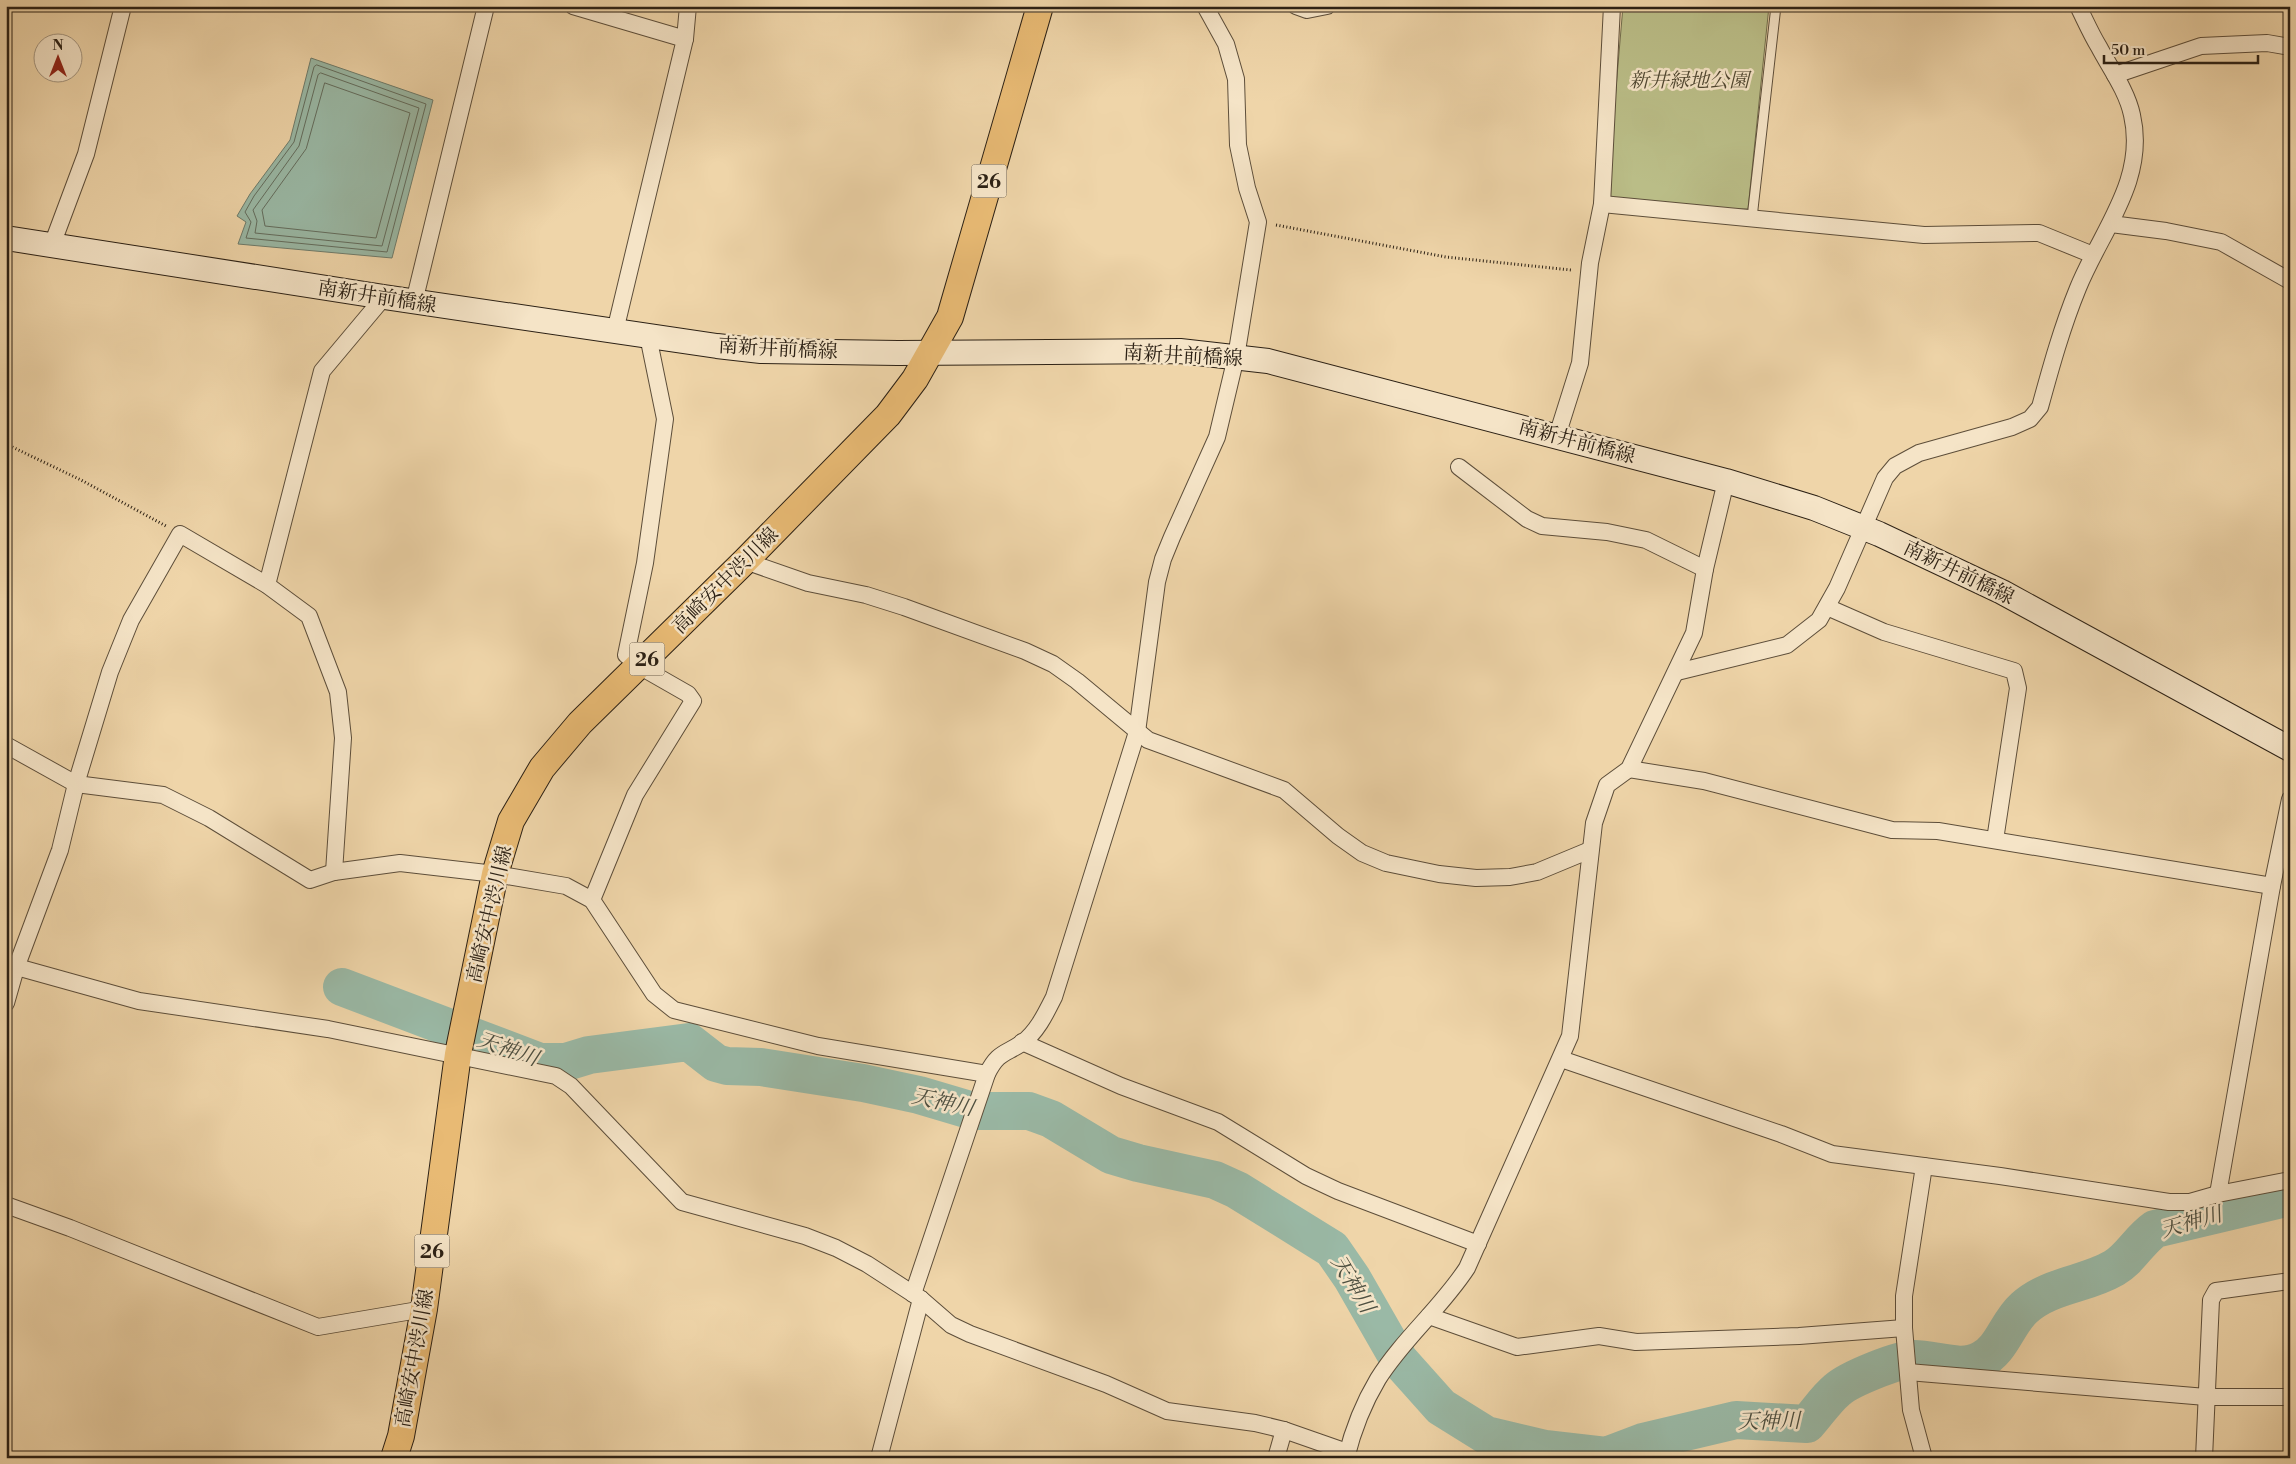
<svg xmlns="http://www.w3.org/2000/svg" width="2296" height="1464" viewBox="0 0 2296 1464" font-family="'Libre Bodoni','Noto Serif JP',serif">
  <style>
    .green { fill: #babd87; stroke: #736f4e }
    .water { fill: #9ab9a6; stroke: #6e7c6c }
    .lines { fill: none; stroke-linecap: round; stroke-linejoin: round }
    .shore { stroke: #636d5e; stroke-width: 1 }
    .river { stroke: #9ab9a6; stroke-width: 38 }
    .service-casing { stroke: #5d4e3a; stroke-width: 11 }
    .minor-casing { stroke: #5d4e3a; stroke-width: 18 }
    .secondary-casing { stroke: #2c2115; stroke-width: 26 }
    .primary-casing { stroke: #2c2115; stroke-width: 28 }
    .path { stroke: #2c2115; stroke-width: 3; stroke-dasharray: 1 2.5; stroke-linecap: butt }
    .service { stroke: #f5e4c7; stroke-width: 9 }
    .minor { stroke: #f5e4c7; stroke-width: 16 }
    .secondary { stroke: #f5e4c7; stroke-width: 24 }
    .primary { stroke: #e8ba74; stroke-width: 26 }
    .labels { text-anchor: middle; stroke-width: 5; stroke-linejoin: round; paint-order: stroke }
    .shield { fill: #f5e4c7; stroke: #685c4a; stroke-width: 1 }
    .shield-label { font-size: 19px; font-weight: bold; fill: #2c2115 }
    .park-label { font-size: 20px; font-style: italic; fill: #504832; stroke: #f5e4c7 }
    .street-label { font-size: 20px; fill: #2c2115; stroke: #f5e4c7 }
    .water-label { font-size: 21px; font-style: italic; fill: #4d4f40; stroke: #f5e4c7 }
  </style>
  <rect width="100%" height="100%" fill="#efd5a9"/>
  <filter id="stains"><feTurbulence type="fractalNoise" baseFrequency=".004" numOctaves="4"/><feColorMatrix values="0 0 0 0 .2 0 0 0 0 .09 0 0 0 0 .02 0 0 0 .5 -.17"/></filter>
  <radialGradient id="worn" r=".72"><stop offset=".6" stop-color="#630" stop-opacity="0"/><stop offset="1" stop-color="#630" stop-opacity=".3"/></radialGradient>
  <polygon class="green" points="1623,6 1769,6 1748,209 1706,209 1614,198 1607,194"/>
  <polygon class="water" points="311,58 433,100 392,258 238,244 246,222 237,216 250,194 290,140"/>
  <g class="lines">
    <g class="shore">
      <polygon points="317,65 426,104 387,252 246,238 251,222 245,212 254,196 294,142 314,67"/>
      <polygon points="321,73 419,108 382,246 255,233 257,221 253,210 299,146 318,75"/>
      <polygon points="325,83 410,113 376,238 265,226 262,210 306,149"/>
    </g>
    <path class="river" d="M342,987L540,1062H566L589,1055L689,1042L716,1063L727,1066L761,1067L863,1083L919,1095L973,1111H1029L1051,1119L1111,1155L1138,1163L1215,1180L1237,1190L1332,1249L1352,1278L1399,1360L1441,1407L1486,1435L1545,1449L1606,1456L1643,1442L1736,1420L1807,1424C1817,1413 1826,1399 1837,1390C1849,1379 1899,1359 1914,1359C1936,1359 1961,1371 1981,1360C2002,1350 2007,1323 2024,1308C2049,1285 2085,1285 2114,1268C2130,1259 2139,1240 2155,1229L2290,1197"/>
    <g class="service-casing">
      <polyline id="service" points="1752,218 1776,6"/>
    </g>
    <g class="minor-casing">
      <g id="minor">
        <polyline points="573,6 685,39"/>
        <polyline points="1296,6 1307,10 1327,6"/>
        <polyline points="2115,75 2201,46 2267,43 2290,47"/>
        <polyline points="1602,204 1924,235 2039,233 2093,255"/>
        <polyline points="2111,224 2166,231 2221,242 2290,281"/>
        <polyline points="52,245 86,154 123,6"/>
        <polyline points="414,302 486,6"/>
        <polyline points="615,331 685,39 688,6"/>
        <polyline points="1557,436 1580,363 1590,263 1602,204 1612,6"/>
        <polyline points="1459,467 1527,519 1542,526 1607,532 1646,540 1705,569"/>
        <polyline points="745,561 808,583 866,595 904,607 1025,651 1053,664 1077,681 1148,740 1284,790 1338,836 1362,853 1386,863 1439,874 1476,878 1510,877 1537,872 1590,850"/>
        <polyline points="267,585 322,371 384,297"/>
        <polyline points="1827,607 1884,632 2014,671 2018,688 1995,840"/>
        <path d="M1677,672L1787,645L1819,620L1837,588L1885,478L1895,466L1919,453L2012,427L2030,419L2040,407C2051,367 2062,327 2078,288C2101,231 2147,180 2132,115C2127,91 2110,68 2099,47C2091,34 2085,20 2078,6"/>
        <polyline points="6,745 76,784 163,795 209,818 310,880 334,872 400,863 495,874 566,886 592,900 654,994 674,1010 818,1046 987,1074"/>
        <polyline points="1629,769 1704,781 1892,830 1938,831 2272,886"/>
        <polyline points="592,900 635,795 693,701 688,694 639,666 626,655 645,563 665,419 648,336"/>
        <polyline points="6,964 139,1001 328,1029 556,1076 571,1086 682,1202 805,1236 836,1248 867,1264 921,1299 951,1325 970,1334 1106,1384 1167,1411 1255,1423 1284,1430 1347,1452"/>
        <polyline points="6,1003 16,968 60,850 76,784 110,672 131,620 180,534 267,585 309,616 338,692 343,738 334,872"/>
        <polyline points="1022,1042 1121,1086 1218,1122 1306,1176 1338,1191 1478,1244"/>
        <polyline points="1561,1059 1781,1134 1832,1154 2000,1176 2169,1202 2190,1202 2218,1194 2290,1180"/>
        <polyline points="1924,1166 1904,1296 1904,1328 1911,1410 1924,1458"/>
        <polyline points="2218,1194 2272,886 2290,799"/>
        <polyline points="6,1205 70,1228 318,1327 424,1309"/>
        <path d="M913,1294L987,1074C998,1052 1004,1055 1022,1043C1037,1032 1046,1013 1054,997L1137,732L1157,582L1163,559L1172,537L1217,437L1236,357L1258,222L1247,188L1238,145L1236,79L1226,44L1205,6"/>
        <polyline points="1429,1316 1517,1347 1599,1336 1636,1342 1799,1336 1904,1328"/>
        <polyline points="1908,1372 2206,1397 2290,1397"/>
        <polyline points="879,1458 921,1299"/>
        <polyline points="1276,1458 1284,1430"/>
        <path d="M1346,1458C1353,1430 1363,1404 1378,1379C1403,1339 1441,1308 1467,1268L1570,1036L1594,823L1607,785L1629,769L1694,633L1705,569L1726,481"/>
        <polyline points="2204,1458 2211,1300 2216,1291 2290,1281"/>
      </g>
    </g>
    <g class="secondary-casing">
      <polyline id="secondary" points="6,238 384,297 717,346 761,351 898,353 1180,351 1268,361 1726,481 1814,508 1879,534 2002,592 2290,749"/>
    </g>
    <g class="primary-casing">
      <polyline id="primary" points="394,1458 401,1436 424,1309 458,1054 495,874 511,821 542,768 580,723 745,561 888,415 915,379 950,317 1040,6"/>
    </g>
    <g class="path">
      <polyline points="1276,225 1446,257 1571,270"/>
      <polyline points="6,444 81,480 166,526"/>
    </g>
    <use href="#service" class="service"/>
    <use href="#minor" class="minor"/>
    <use href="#secondary" class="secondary"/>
    <use href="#primary" class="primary"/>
  </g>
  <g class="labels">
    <g class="shield">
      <rect x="971.5" y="164.5" width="35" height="33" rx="4"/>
      <rect x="629.5" y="642.5" width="35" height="33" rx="4"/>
      <rect x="414.5" y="1234.5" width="35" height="33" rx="4"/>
    </g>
    <g class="shield-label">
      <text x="989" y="188">26</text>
      <text x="647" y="666">26</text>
      <text x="432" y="1258">26</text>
    </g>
    <g class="park-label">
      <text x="1689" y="87">新井緑地公園</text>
    </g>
    <g class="street-label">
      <text transform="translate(377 296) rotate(9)" y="7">南新井前橋線</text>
      <text transform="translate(778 348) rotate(3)" y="7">南新井前橋線</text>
      <text transform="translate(1183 355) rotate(3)" y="7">南新井前橋線</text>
      <text transform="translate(1577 441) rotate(15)" y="7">南新井前橋線</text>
      <text transform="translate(1959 572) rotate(26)" y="7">南新井前橋線</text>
      <text transform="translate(725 580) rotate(-45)" y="7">高崎安中渋川線</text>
      <text transform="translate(489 914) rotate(-77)" y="7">高崎安中渋川線</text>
      <text transform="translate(414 1358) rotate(-80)" y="7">高崎安中渋川線</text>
    </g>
    <g class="water-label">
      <text transform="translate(508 1049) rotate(19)" y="7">天神川</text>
      <text transform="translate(943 1102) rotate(12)" y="7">天神川</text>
      <text transform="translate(2191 1222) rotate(-16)" y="7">天神川</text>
      <text transform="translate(1353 1284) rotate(59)" y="7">天神川</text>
      <text transform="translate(1769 1421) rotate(-1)" y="7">天神川</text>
    </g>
  </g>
  <rect width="2296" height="1464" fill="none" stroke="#efd5a9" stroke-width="25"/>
  <rect x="8" y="8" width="2281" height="1449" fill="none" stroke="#2c2115" stroke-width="2.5"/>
  <rect x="12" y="12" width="2271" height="1439" fill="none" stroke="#2c2115"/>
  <g transform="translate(58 58)"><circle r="24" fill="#f5e4c7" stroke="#a59680"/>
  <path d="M0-4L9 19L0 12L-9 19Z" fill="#8f2418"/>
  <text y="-8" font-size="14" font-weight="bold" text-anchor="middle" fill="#2c2115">N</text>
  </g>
  <path d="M2104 55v8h154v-8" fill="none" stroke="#2c2115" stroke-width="2.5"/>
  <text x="2111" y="55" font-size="15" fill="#2c2115" stroke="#f5e4c7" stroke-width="4" paint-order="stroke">50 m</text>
  <rect width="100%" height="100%" filter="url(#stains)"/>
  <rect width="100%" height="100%" fill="url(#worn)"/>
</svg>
